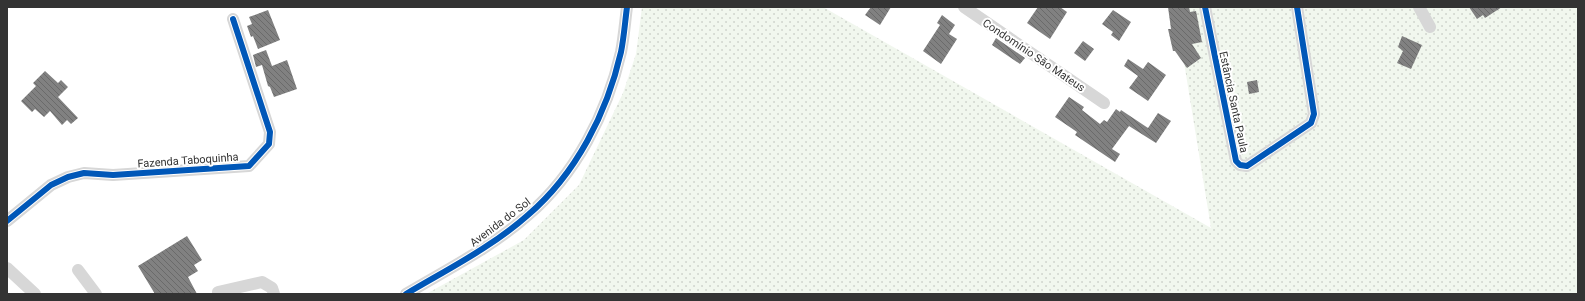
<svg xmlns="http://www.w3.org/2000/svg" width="1585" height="301" viewBox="0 0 1585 301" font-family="Roboto,sans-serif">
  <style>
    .grass { fill: url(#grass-dots) }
    .building { fill: url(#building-back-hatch) }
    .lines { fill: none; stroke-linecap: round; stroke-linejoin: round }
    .minor { stroke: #d7d7d7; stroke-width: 12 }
    .cycleway-casing { stroke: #fff; stroke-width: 8 }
    .cycleway { stroke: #0057b8; stroke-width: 6 }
    .labels { text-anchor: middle; stroke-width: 4; stroke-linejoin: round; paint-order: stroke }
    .street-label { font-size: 11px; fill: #333; stroke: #fff }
  </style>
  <defs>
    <pattern id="grass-dots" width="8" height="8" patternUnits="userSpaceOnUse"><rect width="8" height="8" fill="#f1f7ee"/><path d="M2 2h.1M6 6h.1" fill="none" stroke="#cfd4cd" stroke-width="1.8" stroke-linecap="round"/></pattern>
    <pattern id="building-back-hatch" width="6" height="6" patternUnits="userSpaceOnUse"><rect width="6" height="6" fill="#818181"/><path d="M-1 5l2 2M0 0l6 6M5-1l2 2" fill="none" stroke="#6a6a6a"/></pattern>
  </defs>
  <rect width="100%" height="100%" fill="#fff"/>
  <polygon class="grass" points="642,7 823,7 1211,228 1175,7 1578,7 1578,294 426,294 524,240 579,185 623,93 636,54"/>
  <g class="building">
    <polygon points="871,7 891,7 880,25 865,15"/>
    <polygon points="1038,7 1060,7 1067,12 1050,39 1027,23"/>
    <polygon points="1168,7 1189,7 1190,12 1196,11 1202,42 1192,44 1201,58 1187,68 1175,51 1173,51 1168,29 1171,29"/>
    <polygon points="1469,7 1502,7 1485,18 1483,15 1477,19"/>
    <polygon points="268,10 280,40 258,49 253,36 251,37 247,26 252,24 249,17"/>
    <polygon points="1113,10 1131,22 1119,41 1111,35 1113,32 1102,24"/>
    <polygon points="942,15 955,25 949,34 957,39 941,64 923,51 940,25 937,23"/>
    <polygon points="1402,36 1422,45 1411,69 1397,63 1403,51 1398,47"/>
    <polygon points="996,38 1025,58 1020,64 992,45"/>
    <polygon points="1083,41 1094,49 1085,61 1074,53"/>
    <polygon points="266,50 272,66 287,60 297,89 274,97 270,87 268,86 262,65 256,67 253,55"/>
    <polygon points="1128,59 1143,69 1148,62 1166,75 1148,101 1129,88 1138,76 1124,66"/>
    <polygon points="45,71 58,83 61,80 68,87 58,97 78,118 71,124 67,120 62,125 50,111 44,117 35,109 32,112 21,101 36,86 33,83"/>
    <polygon points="1257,80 1259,92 1249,94 1247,82"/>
    <polygon points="1069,97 1084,107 1082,110 1100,124 1104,120 1107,122 1116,109 1120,112 1121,110 1148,128 1158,113 1171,121 1156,143 1129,126 1112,149 1120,154 1115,162 1075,135 1077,132 1055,117"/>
    <polygon points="187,236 202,260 194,265 198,271 188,277 197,294 155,294 138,266"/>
  </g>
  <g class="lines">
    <g class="minor">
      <polyline points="964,7 1104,103"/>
      <polyline points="1205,7 1236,161 1240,165 1247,166 1311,123 1314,114 1297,7"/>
      <polyline points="1419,7 1430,27"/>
      <polyline points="7,221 51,185 68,177 84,173 113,175 249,166 269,144 270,132 233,19"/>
      <polyline points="7,268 35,294"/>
      <polyline points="78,270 96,294"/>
      <polyline points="218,292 262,282 272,288 274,294"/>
      <path d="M406,294C448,269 492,247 528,215C576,174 607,113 621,52C624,37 625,22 627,7"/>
    </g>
    <g class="cycleway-casing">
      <g id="cycleway">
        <polyline points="1205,7 1236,161 1240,165 1247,166 1311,123 1314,114 1297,7"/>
        <polyline points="7,221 51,185 68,177 84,173 113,175 249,166 269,144 270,132 233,19"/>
        <path d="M406,294C448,269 492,247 528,215C576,174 607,113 621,52C624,37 625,22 627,7"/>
      </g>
    </g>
    <use href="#cycleway" class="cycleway"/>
  </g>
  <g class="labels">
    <g class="street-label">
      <text transform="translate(1034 55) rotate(34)" y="4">Condomínio São Mateus</text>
      <text transform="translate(1234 102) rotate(78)" y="4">Estância Santa Paula</text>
      <text transform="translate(188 160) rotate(-4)" y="4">Fazenda Taboquinha</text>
      <text transform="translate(500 222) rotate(-37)" y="4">Avenida do Sol</text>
    </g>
  </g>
  <rect width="1585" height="301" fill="none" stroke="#333333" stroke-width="16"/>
</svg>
